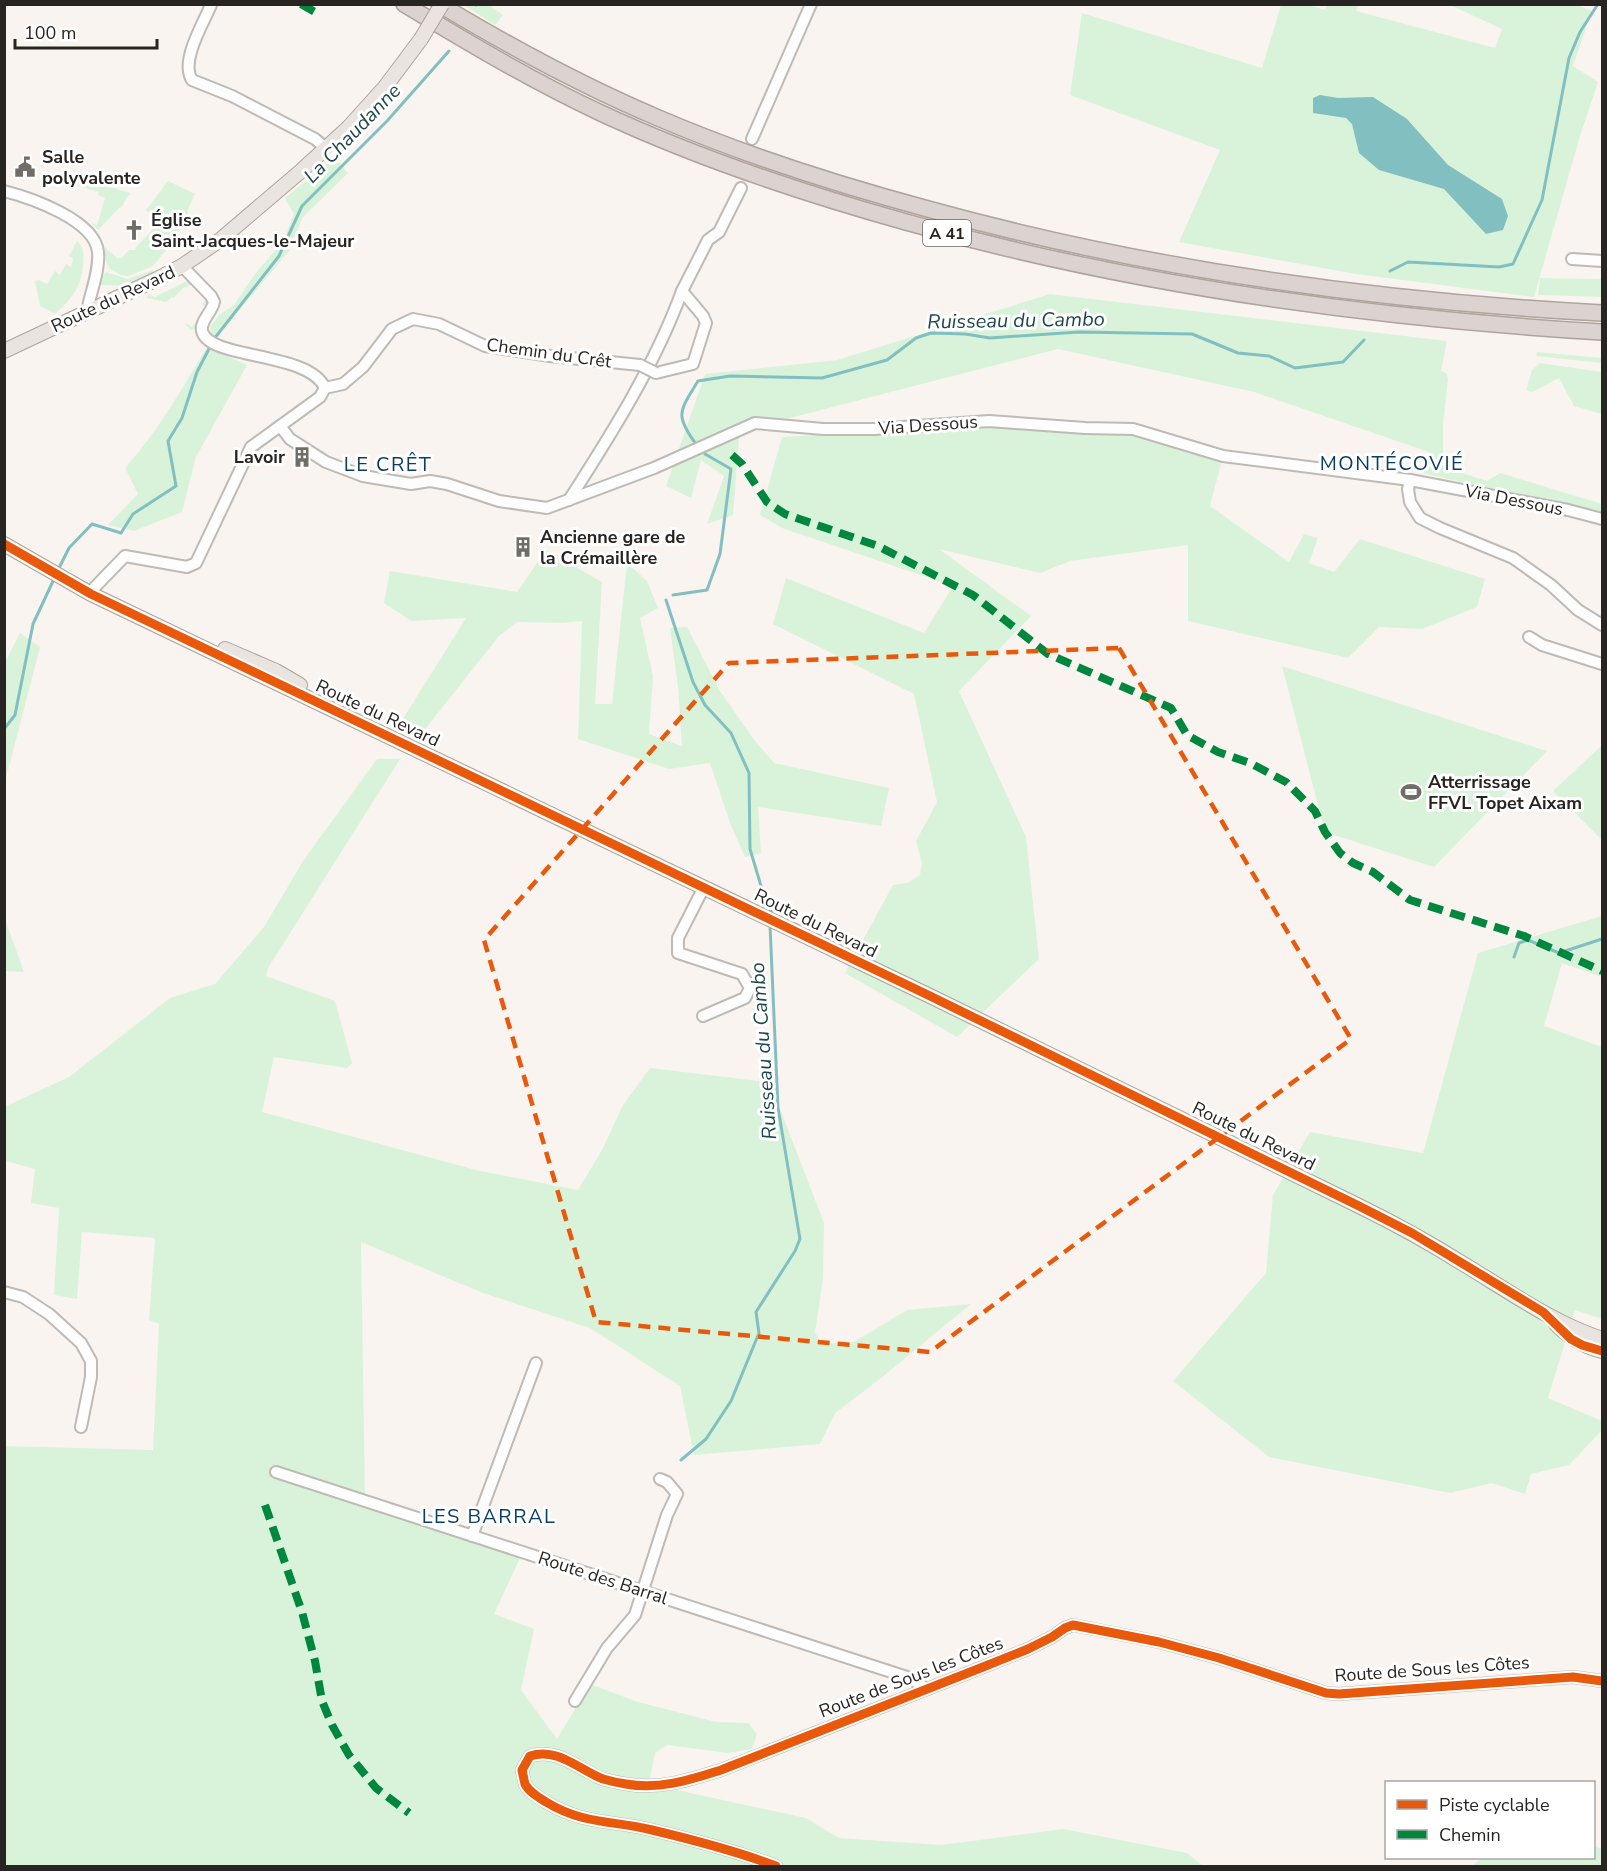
<svg xmlns="http://www.w3.org/2000/svg" width="1607" height="1871" viewBox="0 0 1607 1871" font-family="'Nunito Sans',sans-serif">
  <style>
    .green { fill: #d9f3da }
    .water { fill: #82bfc0 }
    .lines { fill: none; stroke-linecap: round; stroke-linejoin: round }
    .stream { stroke: #82bfc0; stroke-width: 3 }
    .minor-casing { stroke: #bebab6; stroke-width: 14 }
    .major-casing { stroke: #afa39c; stroke-width: 16 }
    .highway-casing { stroke: #afa39c; stroke-width: 18 }
    .minor { stroke: #fefdfd; stroke-width: 10 }
    .major { stroke: #eae4e1; stroke-width: 14 }
    .highway { stroke: #dcd2cf; stroke-width: 15 }
    .minor-bridge-casing { stroke: #bebab6; stroke-width: 14; stroke-linecap: butt }
    .major-bridge-casing { stroke: #afa39c; stroke-width: 16; stroke-linecap: butt }
    .minor-bridge { stroke: #fefdfd; stroke-width: 10 }
    .major-bridge { stroke: #eae4e1; stroke-width: 14 }
    .quiet { stroke: #00873e; stroke-width: 8; stroke-dasharray: 15 8; stroke-linecap: butt }
    .cycleway-casing { stroke: #fff; stroke-width: 13 }
    .cycleway { stroke: #e8590c; stroke-width: 9 }
    .marked { fill: none; stroke: #e8590c; stroke-width: 4.5; stroke-dasharray: 12 8; stroke-linejoin: round }
    .labels { text-anchor: middle; stroke-width: 6; stroke-linejoin: round; paint-order: stroke }
    .shield { fill: #fff; stroke: #686664; stroke-width: 1.5 }
    .shield-label { font-size: 16px; font-weight: bold; fill: #272421 }
    .poi-label { font-size: 18px; font-weight: bold; fill: #272421; stroke: #fff; text-anchor: start }
    .street-label { font-size: 18px; fill: #272421; stroke: #fff }
    .water-label { font-size: 20px; font-style: italic; fill: #1e4749; stroke: #fff }
    .neighbourhood-label { font-size: 20px; letter-spacing: 1.5px; fill: #0a3e61; stroke: #fff }
  </style>
  <rect width="100%" height="100%" fill="#f9f4ef"/>
  <g class="green">
    <polygon points="1575,4 1592,11 1573,66 1598,82 1580,136 1534,297 1356,274 1179,242 1220,150 1070,95 1082,13 1262,68 1281,5 1310,5 1325,10 1327,5 1358,5 1356,11 1495,48 1502,29 1450,5"/>
    <polygon points="464,5 489,5 503,15 495,25"/>
    <polygon points="335,157 348,173 303,217 289,251 217,337 211,333 210,327 220,314 234,305 255,274 284,240 294,214 285,198"/>
    <polygon points="71,175 130,193 121,208 120,207 98,230 91,223 97,225 105,198 98,195 99,192 68,183"/>
    <polygon points="168,181 195,194 188,209 187,217 173,242 153,266 128,276 121,275 110,269 106,262 104,247 117,258 121,258 129,250 136,250 135,248 160,222 146,210"/>
    <path d="M77,241C84,247 84,255 83,264C82,287 72,298 55,314L40,306L35,281L39,280L47,284L55,271L60,275L66,264L71,267L73,258L69,256Z"/>
    <polygon points="153,270 152,274 131,286 101,285 103,276 106,272 128,279"/>
    <polygon points="1540,278 1602,279 1602,297 1538,295"/>
    <path d="M189,280C206,295 217,297 202,320C199,325 198,328 192,330L185,325L186,323L192,327L208,308L202,304L207,298L191,284L186,288L184,287L174,298L172,297L166,302L147,298L148,294L155,297Z"/>
    <polygon points="1050,294 1447,341 1441,371 1446,373 1448,379 1443,425 1443,467 1487,481 1500,473 1602,504 1602,514 1422,473 1429,452 1254,392 1058,349 782,420 755,416 740,425 733,515 707,524 724,476 701,460 691,498 666,486 705,374 837,360"/>
    <path d="M207,347L247,365L196,457L182,512L134,531L108,525L138,494L125,468C158,431 182,389 207,347Z"/>
    <polygon points="1537,352 1602,358 1602,363 1536,356"/>
    <polygon points="1540,363 1602,372 1602,414 1574,406 1559,378 1532,392 1526,390 1532,370"/>
    <polygon points="1013,423 1133,429 1223,456 1210,506 1289,562 1304,534 1318,538 1309,563 1334,572 1360,539 1485,579 1477,607 1422,629 1379,627 1348,658 1188,621 1188,545 1070,561 1040,573 939,549 1031,616 959,691 1026,837 1039,959 957,1037 845,973 893,885 907,883 920,875 922,863 916,841 937,802 914,694 773,624 786,578 924,633 953,586 782,528 760,515 782,437"/>
    <polygon points="546,550 602,582 595,704 612,704 627,563 647,581 658,608 640,618 653,676 649,734 682,746 678,687 670,628 687,627 720,691 752,737 774,763 889,788 881,826 758,807 761,853 745,857 730,823 710,763 669,769 578,739 582,621 562,623 517,622 499,636 418,738 399,725 466,618 411,621 384,603 390,571 517,592"/>
    <polygon points="20,633 40,647 5,782 5,662"/>
    <polygon points="1282,666 1547,751 1434,867 1325,832"/>
    <polygon points="1602,745 1602,840 1553,791"/>
    <polygon points="377,759 400,759 268,968 266,976 335,1001 352,1063 347,1068 274,1057 262,1112 476,1170 578,1190 602,1150 623,1105 650,1068 759,1081 777,1101 824,1223 823,1279 815,1332 821,1344 854,1342 907,1310 971,1304 876,1382 835,1413 820,1444 694,1455 680,1386 590,1328 483,1293 361,1242 365,1499 521,1556 494,1614 534,1629 521,1690 557,1739 590,1684 638,1702 716,1722 748,1723 757,1734 752,1749 728,1753 667,1745 655,1753 649,1784 806,1818 839,1838 941,1845 1063,1829 1187,1853 1203,1866 5,1866 5,1446 153,1450 159,1324 149,1320 155,1238 82,1232 77,1299 54,1295 59,1208 31,1203 35,1169 6,1161 4,1156 4,1107 69,1077 170,998 215,984 264,927 303,861"/>
    <polygon points="1602,916 1602,977 1562,963 1544,1026 1602,1047 1602,1319 1575,1310 1548,1398 1602,1421 1602,1430 1569,1465 1531,1474 1525,1494 1492,1483 1450,1493 1269,1457 1173,1381 1266,1273 1273,1195 1310,1132 1423,1153 1478,953"/>
    <polygon points="4,919 5,919 24,972 5,971"/>
    <polygon points="1594,1846 1602,1849 1602,1866 1471,1866 1482,1858 1594,1858"/>
  </g>
  <polygon class="water" points="1320,95 1338,98 1373,97 1407,119 1448,165 1502,199 1508,216 1503,230 1486,234 1444,189 1379,170 1359,153 1352,124 1346,118 1313,113 1313,98"/>
  <g class="lines">
    <g class="stream">
      <polyline points="476,5 476,4"/>
      <polyline points="1390,271 1408,262 1499,267 1513,264 1542,200 1569,58 1580,32 1598,4"/>
      <polyline points="214,339 279,256 302,206 387,121 449,51"/>
      <path d="M696,444C674,414 680,411 698,381L730,376L822,378L887,360L916,338L931,333L965,334L990,338L1079,332L1192,334L1238,353L1269,356L1295,368L1343,362L1364,340"/>
      <polyline points="58,570 69,548 92,524 121,533 133,514 176,486 168,441 182,418 197,372 211,345"/>
      <polyline points="673,595 707,590 720,554 731,469 705,454"/>
      <polyline points="666,600 693,682 705,705 731,733 749,773 750,849 767,906 773,912"/>
      <polyline points="4,729 15,715 33,624 54,579"/>
      <polyline points="1514,957 1519,943 1528,940 1559,953 1602,939"/>
      <polyline points="681,1460 706,1439 731,1401 759,1333 756,1312 795,1251 800,1239 778,1108 770,925"/>
    </g>
    <g class="minor-casing">
      <g id="minor">
        <path d="M211,5C203,24 180,61 192,80L232,96L315,139L333,154"/>
        <polyline points="752,139 811,4"/>
        <path d="M4,191C31,198 95,220 98,252C100,271 90,293 87,312"/>
        <polyline points="1572,259 1602,261"/>
        <path d="M182,266L211,296L214,302C212,312 200,321 202,331C209,360 309,351 325,388"/>
        <polyline points="656,373 693,364 706,323 703,316 682,291 708,240 719,232 741,188"/>
        <polyline points="280,426 290,439 326,462 363,476 411,484 430,481 447,484 499,501 547,508 654,468 755,423 823,429 875,429 989,421 1085,428 1133,429 1223,456 1410,480 1568,510 1602,519"/>
        <polyline points="1410,480 1408,489 1410,502 1420,518 1440,528 1513,558 1551,585 1578,610 1602,625"/>
        <path d="M569,500C612,433 655,365 682,291"/>
        <polyline points="91,594 94,588 125,556 187,567 196,563 251,447 320,397 325,388 343,384 363,367 392,329 413,319 439,324 485,346 550,356 640,365"/>
        <polyline points="1529,637 1542,645 1602,664"/>
        <polyline points="703,1016 745,998 750,988 742,974 678,953 678,938 704,887"/>
        <polyline points="4,1292 23,1297 49,1314 81,1343 91,1361 91,1377 81,1427"/>
        <polyline points="276,1472 910,1678 927,1689"/>
        <polyline points="472,1536 536,1363"/>
        <polyline points="575,1701 607,1648 635,1615 667,1515 677,1494 667,1482 660,1479"/>
        <path d="M776,1866C736,1851 694,1840 652,1830C612,1820 584,1825 546,1802C538,1797 529,1792 525,1784C524,1780 523,1775 522,1770L530,1756C558,1747 579,1770 603,1779C610,1781 619,1783 626,1784C660,1790 689,1780 721,1770L978,1669L1028,1649L1052,1637L1065,1628L1073,1625L1159,1642L1219,1658L1326,1693L1339,1694L1573,1677L1602,1681"/>
      </g>
    </g>
    <g class="major-casing">
      <g id="major">
        <polyline points="4,351 157,279 182,266 220,240 301,171 348,128 385,87 421,39"/>
        <path d="M4,544L91,594L928,995L1357,1205C1394,1223 1430,1243 1465,1265C1510,1292 1553,1323 1602,1339"/>
        <polyline points="225,649 276,671 300,685"/>
        <path d="M1556,1324C1570,1338 1583,1346 1602,1351"/>
      </g>
    </g>
    <g class="highway-casing">
      <g id="highway">
        <path d="M404,4C469,43 534,82 603,114C700,159 802,193 906,222C1133,286 1366,318 1602,332"/>
        <path d="M439,4C509,46 581,85 656,117C744,155 835,184 928,209C1149,270 1374,301 1602,313"/>
      </g>
    </g>
    <use href="#minor" class="minor"/>
    <use href="#major" class="major"/>
    <use href="#highway" class="highway"/>
    <g class="minor-bridge-casing">
      <polyline id="minor-bridge" points="640,365 656,373"/>
    </g>
    <g class="major-bridge-casing">
      <polyline id="major-bridge" points="421,39 442,4"/>
    </g>
    <use href="#minor-bridge" class="minor-bridge"/>
    <use href="#major-bridge" class="major-bridge"/>
    <g class="quiet">
      <polyline points="301,4 315,12"/>
      <polyline points="732,455 742,464 767,502 785,514 878,546 973,595 1048,654 1171,708 1187,735 1218,752 1250,763 1286,782 1315,811 1325,832 1340,853 1353,863 1373,872 1410,900 1524,936 1602,971"/>
      <polyline points="265,1505 302,1612 315,1661 322,1701 332,1725 349,1755 376,1788 409,1813"/>
    </g>
    <g class="cycleway-casing">
      <g id="cycleway">
        <polyline points="4,544 91,594 928,995 1357,1205 1412,1233 1543,1312 1571,1339 1582,1345 1602,1351"/>
        <path d="M776,1866C736,1851 694,1840 652,1830C612,1820 584,1825 546,1802C538,1797 529,1792 525,1784C524,1780 523,1775 522,1770L530,1756C558,1747 579,1770 603,1779C610,1781 619,1783 626,1784C660,1790 689,1780 721,1770L978,1669L1028,1649L1052,1637L1065,1628L1073,1625L1159,1642L1219,1658L1326,1693L1339,1694L1573,1677L1602,1681"/>
      </g>
    </g>
    <use href="#cycleway" class="cycleway"/>
  </g>
  <path class="marked" d="M1119,648L1351,1039L930,1352L596,1322L484,940L729,663Z"/>
  <defs>
    <g id="civic-bare" transform="scale(1.62)"><path d="M-.6-6.5H3V-4.5H.6V-3L4-1V1h2V6H-6V1h2V-1L-.6-3ZM-1.2 2.5V6h2.4V2.5Z" fill="#706d69" stroke="#fff" stroke-width="2.5" paint-order="stroke"/></g>
    <g id="church-bare" transform="scale(1.62)"><path d="M-1.2-6h2.4v3.5h3.3v2.4h-3.3V6h-2.4V-.1h-3.3v-2.4h3.3Z" fill="#706d69" stroke="#fff" stroke-width="2.5" paint-order="stroke"/></g>
    <g id="building-bare" transform="scale(1.62)"><path d="M-4-6H4V6H1V3H-1V6H-4ZM-2.5-4.3h1.7v1.8h-1.7ZM.8-4.3h1.7v1.8H.8ZM-2.5-1h1.7V.8h-1.7ZM.8-1h1.7V.8H.8Z" fill="#706d69" stroke="#fff" stroke-width="2.5" paint-order="stroke"/></g>
    <g id="stadium-bare" transform="scale(1.62)"><path d="M0-5a6.5 5 0 1 0 0 10a6.5 5 0 1 0 0-10ZM-3.5-1.8h7v3.6h-7Z" fill="#706d69" stroke="#fff" stroke-width="2.5" paint-order="stroke"/></g>
  </defs>
  <g fill-rule="evenodd">
    <use href="#civic-bare" x="25" y="167"/>
    <use href="#church-bare" x="134" y="230"/>
    <use href="#building-bare" x="302" y="457"/>
    <use href="#building-bare" x="523" y="547"/>
    <use href="#stadium-bare" x="1411" y="792"/>
  </g>
  <g class="labels">
    <rect class="shield" x="923" y="220" width="48" height="26" rx="4.5"/>
    <g class="shield-label">
      <text x="947" y="239">A 41</text>
    </g>
    <g class="poi-label">
      <text x="42" y="163">Salle<tspan x="42" dy="21">polyvalente</tspan></text>
      <text x="151" y="226">Église<tspan x="151" dy="21">Saint-Jacques-le-Majeur</tspan></text>
      <text x="285" y="463" text-anchor="end">Lavoir</text>
      <text x="540" y="543">Ancienne gare de<tspan x="540" dy="21">la Crémaillère</tspan></text>
      <text x="1428" y="788">Atterrissage<tspan x="1428" dy="21">FFVL Topet Aixam</tspan></text>
    </g>
    <g class="street-label">
      <text transform="translate(113 299) rotate(-25)" y="6">Route du Revard</text>
      <text transform="translate(549 353) rotate(8)" y="6">Chemin du Crêt</text>
      <text transform="translate(928 425) rotate(-4)" y="6">Via Dessous</text>
      <text transform="translate(1514 500) rotate(11)" y="6">Via Dessous</text>
      <text transform="translate(378 713) rotate(25)" y="6">Route du Revard</text>
      <text transform="translate(816 923) rotate(26)" y="6">Route du Revard</text>
      <text transform="translate(1254 1136) rotate(26)" y="6">Route du Revard</text>
      <text transform="translate(603 1578) rotate(18)" y="6">Route des Barral</text>
      <text transform="translate(1432 1669) rotate(-4)" y="6">Route de Sous les Côtes</text>
      <text transform="translate(911 1677) rotate(-21)" y="6">Route de Sous les Côtes</text>
    </g>
    <g class="water-label">
      <text transform="translate(352 133) rotate(-46)" y="7">La Chaudanne</text>
      <text transform="translate(1016 320) rotate(-1)" y="7">Ruisseau du Cambo</text>
      <text transform="translate(763 1051) rotate(-94)" y="7">Ruisseau du Cambo</text>
    </g>
    <g class="neighbourhood-label">
      <text x="1392" y="470">MONTÉCOVIÉ</text>
      <text x="388" y="471">LE CRÊT</text>
      <text x="489" y="1523">LES BARRAL</text>
    </g>
  </g>
  <rect width="1607" height="1871" fill="none" stroke="#272421" stroke-width="12"/>
  <rect x="1385" y="1781" width="210" height="78" fill="#ffffff" stroke="#a9a7a6" stroke-width="1.5"/>
  <rect x="1397" y="1800" width="30" height="9" fill="#e8590c" stroke="#a9a7a6" stroke-width="1.5"/>
  <text x="1439" y="1811" font-size="18" fill="#272421">Piste cyclable</text>
  <rect x="1397" y="1830" width="30" height="9" fill="#00873e" stroke="#a9a7a6" stroke-width="1.5"/>
  <text x="1439" y="1841" font-size="18" fill="#272421">Chemin</text>
  <path d="M15 39v9h142v-9" fill="none" stroke="#272421" stroke-width="3"/>
  <text x="24" y="39" font-size="18" fill="#272421" stroke="#ffffff" stroke-width="4.5" paint-order="stroke">100 m</text>
</svg>
